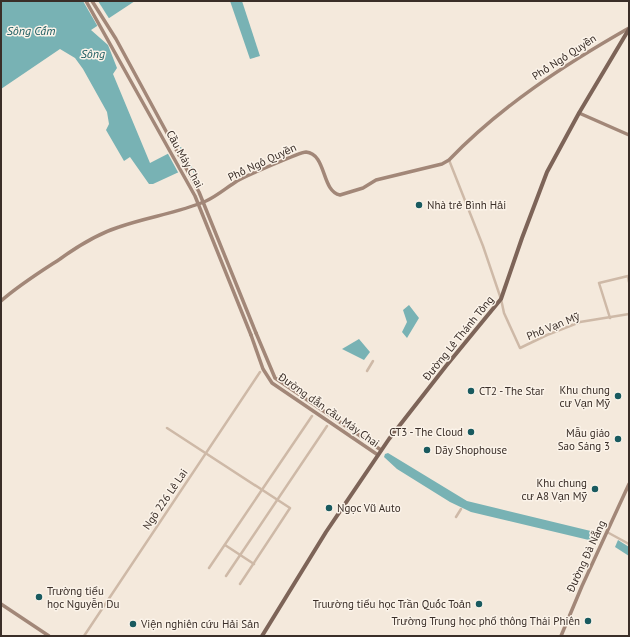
<svg xmlns="http://www.w3.org/2000/svg" width="630" height="637" viewBox="0 0 630 637" font-family="'PT Sans',sans-serif">
  <style>
    .water { fill: #78b2b4 }
    .pier { fill: #f4e9dc }
    .lines { fill: none; stroke-linecap: round; stroke-linejoin: round }
    .street { stroke: #ceb9a7; stroke-width: 2.5 }
    .secondary { stroke: #a28778; stroke-width: 3.5 }
    .primary { stroke: #7d6458; stroke-width: 4 }
    .secondary-bridge { stroke: #a28778; stroke-width: 3.5 }
    .poi-dot { fill: #195a5f; stroke: #fbf3e9; stroke-width: 1.5 }
    .labels { text-anchor: middle; stroke-width: 3; stroke-linejoin: round; paint-order: stroke }
    .street-label { font-size: 11px; fill: #3a2e28; stroke: #fbf3e9 }
    .poi-label { font-size: 11px; fill: #3a2e28; stroke: #fbf3e9; text-anchor: start }
    .water-label { font-size: 12px; font-style: italic; fill: #195a5f; stroke: #fbf3e9 }
  </style>
  <rect width="100%" height="100%" fill="#f4e9dc"/>
  <g class="water">
    <polygon points="1,1 135,1 91,30 108,45 117,68 113,74 150,163 181,147 202,185 195,191 184,174 179,172 153,184 149,184 130,157 124,161 106,130 109,124 107,112 83,69 75,58 60,49 1,89"/>
    <polygon points="230,1 242,1 260,56 250,59"/>
    <polygon points="409,305 419,318 407,338 402,332 407,322 403,310"/>
    <polygon points="359,339 370,352 364,360 342,349"/>
    <polygon points="388,453 467,501 599,533 601,537 593,541 471,512 450,502 397,469 384,457 385,454"/>
    <polygon points="618,540 629,547 629,556 615,547"/>
  </g>
  <g class="pier">
    <polygon points="83,1 98,1 110,20 98,27"/>
    <polygon points="179,146 202,188 196,192 189,189 183,176 179,174 167,152"/>
  </g>
  <g class="lines">
    <g class="street">
      <polyline points="449,160 483,246 501,299 504,313 520,348 547,335 580,322 629,314"/>
      <polyline points="610,318 599,283 628,276 629,282"/>
      <polyline points="367,371 373,361"/>
      <polyline points="167,428 290,508 240,584"/>
      <polyline points="456,517 461,509"/>
      <polyline points="607,532 629,544"/>
      <polyline points="225,545 254,564"/>
      <polyline points="209,568 312,416"/>
      <polyline points="226,576 327,426"/>
      <polyline points="84,636 260,372"/>
    </g>
    <g class="secondary">
      <polyline points="579,113 629,135"/>
      <path d="M1,301C19,285 40,272 60,259C78,246 97,234 119,227C147,217 178,213 206,201C217,196 226,188 237,181C244,177 300,152 306,152C327,154 321,191 340,195L363,188L376,180L442,164L449,160C501,106 564,65 629,28"/>
      <polyline points="256,333 275,378 381,450"/>
      <polyline points="251,335 263,369 272,383 378,455"/>
      <polyline points="1,604 49,636"/>
      <polyline points="561,636 582,586 629,484"/>
    </g>
    <polyline class="primary" points="262,636 326,532 389,439 446,366 501,299 522,238 547,172 579,113 629,29"/>
    <g class="secondary-bridge">
      <polyline points="86,1 195,196 251,335"/>
      <polyline points="92,1 116,39 199,192 256,333"/>
    </g>
  </g>
  <g class="poi-dot">
    <circle cx="419" cy="205" r="4"/>
    <circle cx="471" cy="391" r="4"/>
    <circle cx="618" cy="396" r="4"/>
    <circle cx="471" cy="432" r="4"/>
    <circle cx="618" cy="439" r="4"/>
    <circle cx="427" cy="450" r="4"/>
    <circle cx="595" cy="489" r="4"/>
    <circle cx="329" cy="508" r="4"/>
    <circle cx="39" cy="597" r="4"/>
    <circle cx="479" cy="604" r="4"/>
    <circle cx="588" cy="621" r="4"/>
    <circle cx="133" cy="624" r="4"/>
  </g>
  <g class="labels">
    <g class="street-label">
      <text transform="translate(564 57) rotate(-33)" y="4">Phố Ngô Quyền</text>
      <text transform="translate(185 159) rotate(61)" y="4">Cầu Máy Chai</text>
      <text transform="translate(262 162) rotate(-25)" y="4">Phố Ngô Quyền</text>
      <text transform="translate(553 326) rotate(-22)" y="4">Phố Vạn Mỹ</text>
      <text transform="translate(458 338) rotate(-51)" y="4">Đường Lê Thánh Tông</text>
      <text transform="translate(329 410) rotate(35)" y="4">Đường dẫn cầu Máy Chai</text>
      <text transform="translate(165 499) rotate(-56)" y="4">Ngõ 226 Lê Lai</text>
      <text transform="translate(586 556) rotate(-65)" y="4">Đường Đà Nẵng</text>
    </g>
    <g class="poi-label">
      <text x="427" y="209">Nhà trẻ Bình Hải</text>
      <text x="610" y="394" text-anchor="end">Khu chung<tspan x="610" dy="13">cư Vạn Mỹ</tspan></text>
      <text x="479" y="395">CT2 - The Star</text>
      <text x="463" y="436" text-anchor="end">CT3 - The Cloud</text>
      <text x="610" y="437" text-anchor="end">Mẫu giáo<tspan x="610" dy="13">Sao Sáng 3</tspan></text>
      <text x="435" y="454">Dãy Shophouse</text>
      <text x="587" y="487" text-anchor="end">Khu chung<tspan x="587" dy="13">cư A8 Vạn Mỹ</tspan></text>
      <text x="337" y="512">Ngọc Vũ Auto</text>
      <text x="47" y="595">Trường tiểu<tspan x="47" dy="13">học Nguyễn Du</tspan></text>
      <text x="471" y="608" text-anchor="end">Truường tiểu học Trần Quốc Toản</text>
      <text x="580" y="625" text-anchor="end">Trường Trung học phổ thông Thái Phiên</text>
      <text x="141" y="628">Viện nghiên cứu Hải Sản</text>
    </g>
    <g class="water-label">
      <text x="31" y="35">Sông Cấm</text>
      <text x="93" y="58">Sông</text>
    </g>
  </g>
  <rect width="630" height="637" fill="none" stroke="#3a2e28" stroke-width="4"/>
</svg>
